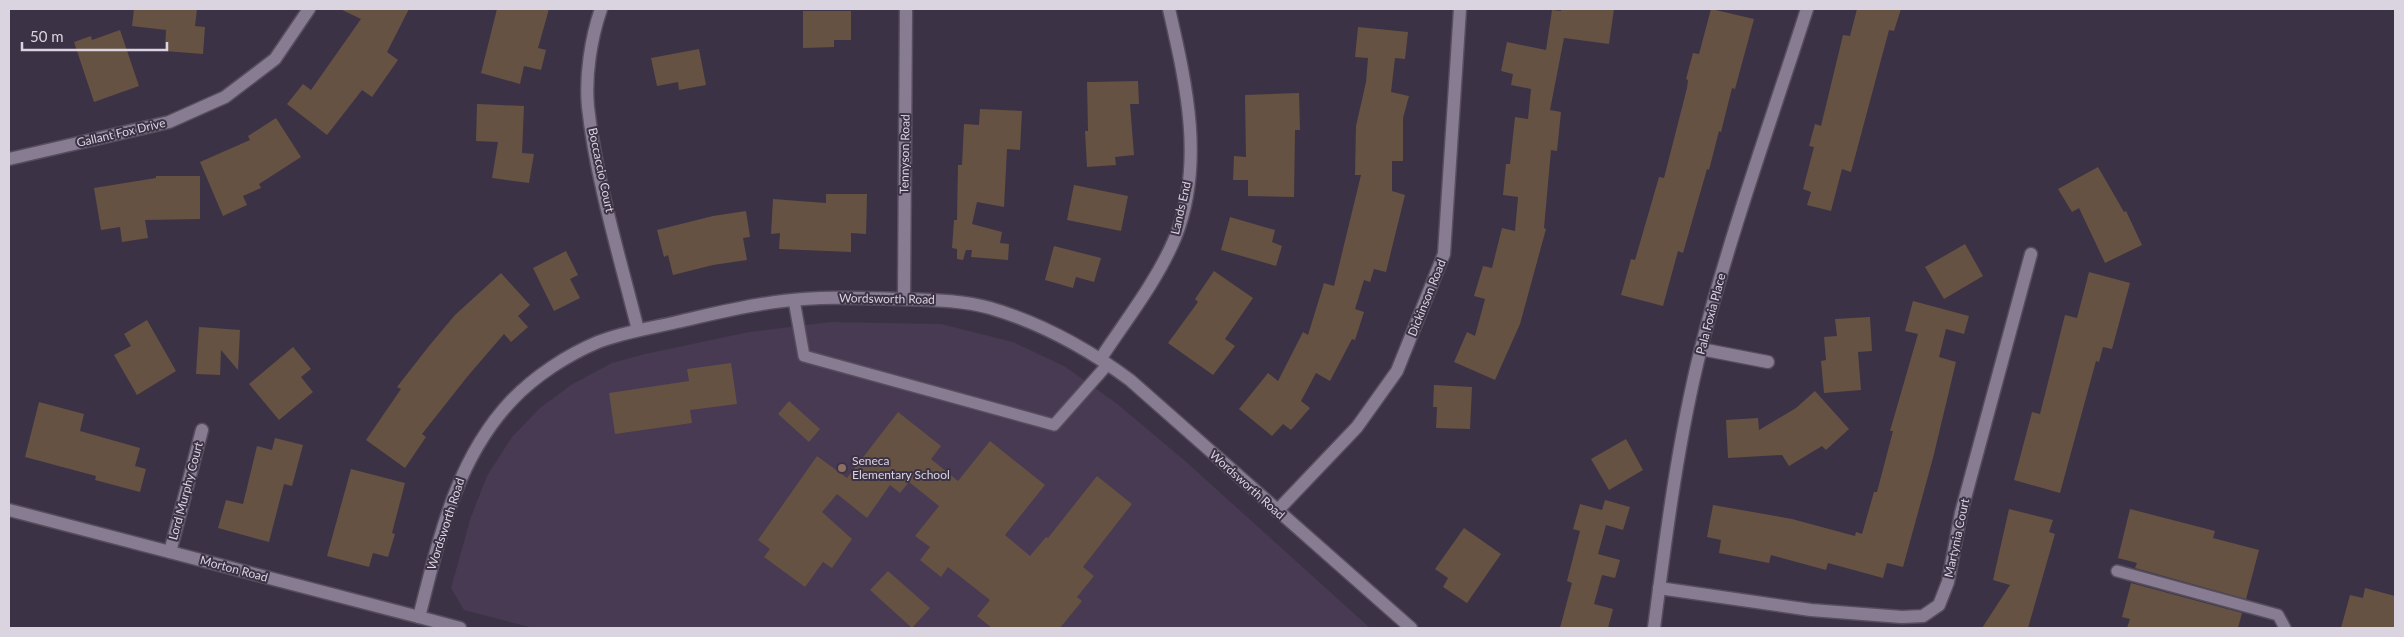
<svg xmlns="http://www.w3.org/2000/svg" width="2404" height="637" viewBox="0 0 2404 637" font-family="Lato,sans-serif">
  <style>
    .built { fill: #473a52 }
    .building { fill: #655243 }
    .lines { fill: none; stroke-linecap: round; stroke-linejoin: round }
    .lane-casing { stroke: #564e5e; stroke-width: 14 }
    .street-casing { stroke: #564e5e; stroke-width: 15 }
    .secondary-casing { stroke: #564e5e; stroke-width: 15 }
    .lane { stroke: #887c92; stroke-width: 11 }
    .street { stroke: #887c92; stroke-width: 12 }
    .secondary { stroke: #887c92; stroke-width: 12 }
    .education-dot { fill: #8d6e63; stroke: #3c3245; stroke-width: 2 }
    .labels { text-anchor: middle; stroke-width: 4; stroke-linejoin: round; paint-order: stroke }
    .street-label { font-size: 12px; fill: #dad4e0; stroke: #3c3245 }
    .poi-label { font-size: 12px; fill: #dad4e0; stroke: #3c3245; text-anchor: start }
  </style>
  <rect width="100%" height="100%" fill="#3c3245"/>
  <polygon class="built" points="830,322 941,324 1013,342 1064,366 1116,403 1184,460 1370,628 533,628 464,610 451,588 471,517 487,476 512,437 540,408 571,385 612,363 645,354 749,332"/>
  <g class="building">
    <polygon points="134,9 197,9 195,26 205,27 203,54 165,51 166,30 132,26"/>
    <polygon points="340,9 409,9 387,52 398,60 372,97 362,90 327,135 287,104 303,84 311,90 361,19"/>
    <polygon points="497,9 549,9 538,48 546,50 541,70 524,66 520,84 481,73"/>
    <polygon points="1561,9 1614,9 1609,44 1564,38 1550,110 1561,112 1557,151 1551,150 1544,228 1546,229 1520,324 1495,380 1454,362 1467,332 1475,336 1485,299 1474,296 1483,266 1492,268 1502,228 1515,231 1518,197 1503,195 1506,164 1510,164 1515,117 1528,119 1531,89 1511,85 1513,74 1501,71 1507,42 1546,50 1552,10 1561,11"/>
    <polygon points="1711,9 1754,19 1735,89 1732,88 1721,132 1719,131 1709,170 1707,169 1683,253 1678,251 1663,306 1621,295 1631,259 1635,260 1659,177 1664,178 1687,88 1688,80 1686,79 1693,53 1699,54"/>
    <polygon points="1857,9 1901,9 1894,31 1889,30 1851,172 1842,169 1831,211 1807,205 1811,192 1803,189 1814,147 1809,146 1815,124 1821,126 1843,35 1850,36"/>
    <polygon points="803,11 851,11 851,40 834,40 834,47 803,48"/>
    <polygon points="1358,27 1408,32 1405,59 1395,58 1391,92 1409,96 1403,118 1403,161 1392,161 1392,191 1405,195 1386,272 1374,269 1370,282 1364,280 1355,309 1364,312 1355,340 1352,339 1330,381 1316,373 1301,401 1310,408 1291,430 1283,424 1272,436 1239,409 1268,373 1278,381 1303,332 1308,335 1324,283 1334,286 1361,175 1355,175 1356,126 1366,82 1368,58 1355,57"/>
    <polygon points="120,30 139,86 94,102 74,42 91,36 92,40"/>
    <polygon points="699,49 706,85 679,90 678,82 657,86 651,58"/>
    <polygon points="1138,81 1139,104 1130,104 1134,155 1115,157 1116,165 1087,167 1085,131 1088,131 1087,82"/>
    <polygon points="1299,93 1300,130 1295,130 1294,197 1248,196 1248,180 1233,180 1234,156 1246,157 1245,95"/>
    <polygon points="477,104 524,106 522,153 534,154 529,183 492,178 498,142 476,141"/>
    <polygon points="980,109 1022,111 1020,150 1007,149 1004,207 977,202 972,224 1002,232 1000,243 1009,244 1008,260 971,257 972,250 966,250 963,260 957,259 957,249 952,248 954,220 957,220 958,165 962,165 964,124 979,125"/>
    <polygon points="276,118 301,157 259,184 261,188 243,196 247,205 223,216 200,162 250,140 248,136"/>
    <polygon points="2098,167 2124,212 2126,211 2142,245 2105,263 2079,208 2072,212 2058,189"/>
    <polygon points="156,176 200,176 200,219 145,220 148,238 122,242 120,227 101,230 94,188 156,178"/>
    <polygon points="1074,185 1128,196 1121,231 1067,220"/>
    <polygon points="826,194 867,194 866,234 851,233 851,252 779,249 780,233 771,234 773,199 826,203"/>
    <polygon points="746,211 750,237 743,238 747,260 713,265 673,275 668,255 664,257 657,230 713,216"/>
    <polygon points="1230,217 1275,230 1272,242 1282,246 1276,266 1221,250"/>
    <polygon points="1965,244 1983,276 1944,299 1925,267"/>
    <polygon points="1054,246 1101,258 1094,282 1076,277 1073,288 1045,280"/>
    <polygon points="566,251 578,275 570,279 580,298 554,311 533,268"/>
    <polygon points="1214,271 1253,298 1225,339 1235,346 1213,375 1168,343 1198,302 1195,299"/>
    <polygon points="2089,272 2130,283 2112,349 2103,347 2099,362 2096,361 2060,493 2014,480 2032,412 2040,414 2065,315 2077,318"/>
    <polygon points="501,273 530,305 518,316 528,327 511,342 504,334 467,377 422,434 426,437 405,468 366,440 401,389 397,387 429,346 455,315"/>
    <polygon points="1913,301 1969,316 1964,334 1946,329 1939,357 1956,362 1933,458 1903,567 1887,563 1883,578 1828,563 1826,570 1771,555 1769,563 1719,553 1721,540 1707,537 1713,505 1792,519 1855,536 1856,532 1862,534 1874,492 1877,492 1893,431 1890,431 1918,334 1905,331"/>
    <polygon points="1870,317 1872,351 1858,352 1861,390 1824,393 1821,361 1826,360 1824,337 1837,336 1835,319"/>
    <polygon points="147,320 176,371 137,395 114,355 131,346 124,334"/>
    <polygon points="199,327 240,330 238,370 221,350 220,375 196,374"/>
    <polygon points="293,347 311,369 301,377 313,392 279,420 249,384"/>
    <polygon points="731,363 737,404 690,410 692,423 615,434 609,393 689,381 687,369"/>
    <polygon points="1434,385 1472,387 1470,429 1436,428 1437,407 1433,407"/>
    <polygon points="1815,391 1849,429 1826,450 1822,446 1789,466 1782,455 1728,458 1726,420 1758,418 1759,430 1796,408"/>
    <polygon points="789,401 820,429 809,442 778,414"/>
    <polygon points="39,402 84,414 80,431 140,448 135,466 146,469 140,492 95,480 96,476 25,457"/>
    <polygon points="898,412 941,446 931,459 958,481 990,441 1045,485 1005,535 1030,556 1046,537 1048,538 1097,476 1132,504 1083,567 1094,576 1077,597 1082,601 1060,628 992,628 977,616 990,600 948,567 941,577 920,560 930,547 915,536 939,506 909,482 900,493 890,485 867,518 837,494 822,512 852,539 832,568 823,562 805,587 764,557 770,549 758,540 817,456 847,478"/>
    <polygon points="275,438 303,445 292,486 284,484 269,542 218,528 226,500 243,504 257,446 272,450"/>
    <polygon points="1626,439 1643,470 1609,490 1591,459"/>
    <polygon points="351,469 405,483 392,533 395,534 388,557 373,553 369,567 327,556"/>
    <polygon points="1605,500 1630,507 1623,530 1606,525 1598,554 1620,560 1615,578 1602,575 1594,604 1613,609 1608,628 1560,628 1572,583 1567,581 1580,531 1573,529 1580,504 1602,510"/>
    <polygon points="2009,509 2053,520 2049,532 2055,534 2028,628 1982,628 2010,585 1993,580"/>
    <polygon points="2130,509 2215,531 2213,538 2259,550 2246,599 2135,568 2137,563 2118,558"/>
    <polygon points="1464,528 1501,554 1467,603 1443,587 1448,578 1435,569"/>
    <polygon points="888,571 930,608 912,628 870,590"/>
    <polygon points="2131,583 2242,613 2238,628 2127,628 2130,619 2122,617"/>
    <polygon points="2365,588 2395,596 2395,628 2341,628 2350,595 2363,598"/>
  </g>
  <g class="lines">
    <g class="lane-casing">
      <g id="lane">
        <polyline points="794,300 804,356 1054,425 1108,364"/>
        <polyline points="2117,571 2278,615 2285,628"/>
      </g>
    </g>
    <g class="street-casing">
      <g id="street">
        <path d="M601,9C591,38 585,76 588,107C596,180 620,258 638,330"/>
        <polyline points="9,159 169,122 225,97 275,59 309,9"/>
        <polyline points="1701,349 1768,362"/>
        <path d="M1101,358C1126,320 1157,281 1175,238C1205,164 1186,83 1169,9"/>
        <polyline points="9,510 419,617"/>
        <polyline points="1277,511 1357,427 1397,371 1444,254 1460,9"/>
        <polyline points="170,552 202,430"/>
        <polyline points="1659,588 1811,610 1902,617 1923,616 1939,605 1948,582 1961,513 2031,254"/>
        <path d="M1654,628C1666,535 1678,440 1701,348C1730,234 1771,121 1807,9"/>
      </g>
    </g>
    <g class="secondary-casing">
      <g id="secondary">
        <polyline points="904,299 906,9"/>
        <path d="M460,628L419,617C439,540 455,460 512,400C535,376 567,355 598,342C623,332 651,328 677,322C712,314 747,305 783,301C822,296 862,298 901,299C931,300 961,300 990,308C1041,323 1088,349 1130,380L1411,628"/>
      </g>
    </g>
    <use href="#lane" class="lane"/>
    <use href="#street" class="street"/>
    <use href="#secondary" class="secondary"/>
  </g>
  <circle class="education-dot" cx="842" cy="468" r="5"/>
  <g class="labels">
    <g class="street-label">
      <text transform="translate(121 133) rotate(-13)" y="4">Gallant Fox Drive</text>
      <text transform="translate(905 154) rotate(-89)" y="4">Tennyson Road</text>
      <text transform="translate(601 170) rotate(78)" y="4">Boccaccio Court</text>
      <text transform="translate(1181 208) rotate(-77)" y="4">Lands End</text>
      <text transform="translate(1427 298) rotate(-68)" y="4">Dickinson Road</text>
      <text transform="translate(887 299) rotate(1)" y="4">Wordsworth Road</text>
      <text transform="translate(1711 314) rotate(-75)" y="4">Pala Foxia Place</text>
      <text transform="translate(1247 485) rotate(42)" y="4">Wordsworth Road</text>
      <text transform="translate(186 491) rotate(-75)" y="4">Lord Murphy Court</text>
      <text transform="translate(446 524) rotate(-72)" y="4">Wordsworth Road</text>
      <text transform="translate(1957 538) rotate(-78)" y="4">Martynia Court</text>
      <text transform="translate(234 569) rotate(15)" y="4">Morton Road</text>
    </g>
    <g class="poi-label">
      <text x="852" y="465">Seneca<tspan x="852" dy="14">Elementary School</tspan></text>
    </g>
  </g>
  <rect width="2404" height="637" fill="none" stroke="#dad4e0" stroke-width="20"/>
  <path d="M22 42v8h145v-8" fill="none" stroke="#dad4e0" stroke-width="2.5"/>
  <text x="30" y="42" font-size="15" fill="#dad4e0" stroke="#3c3245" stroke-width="4" paint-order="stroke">50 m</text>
</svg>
